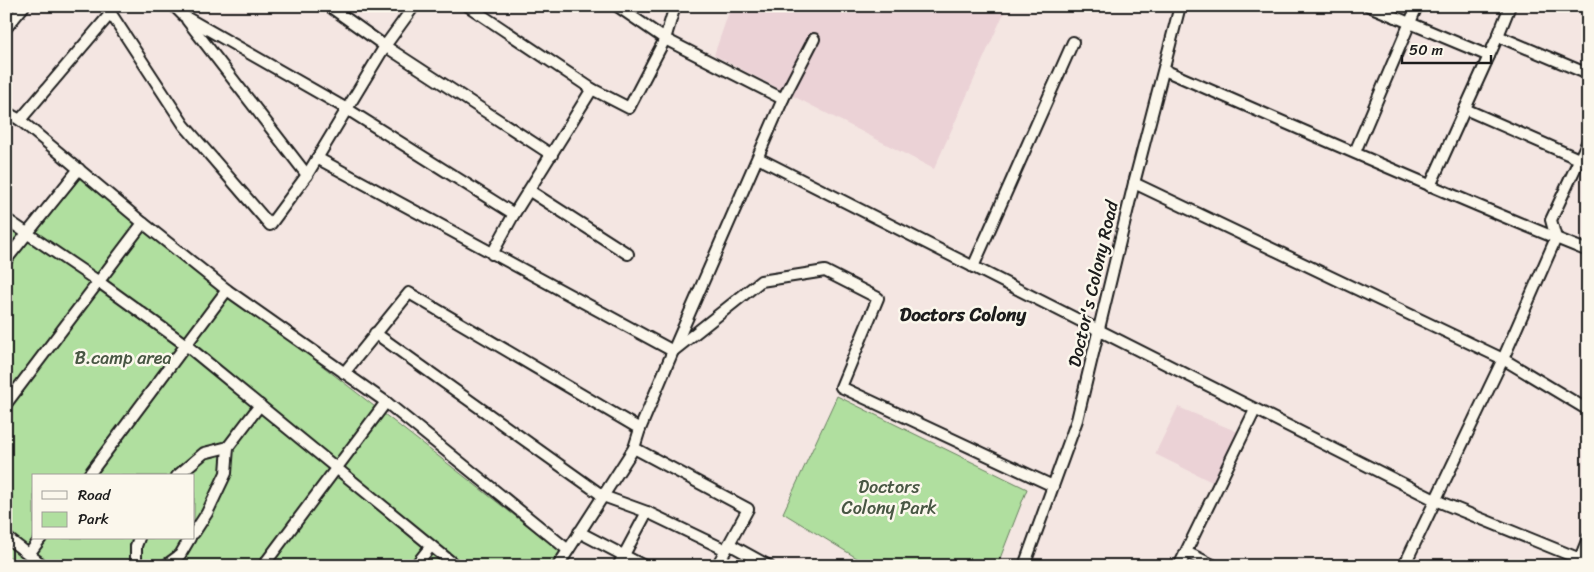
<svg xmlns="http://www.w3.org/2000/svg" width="1594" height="572" viewBox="0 0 1594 572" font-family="Sriracha,sans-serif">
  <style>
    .built { fill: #ebd2d6 }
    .green { fill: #b0df9f; stroke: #667e5e; fill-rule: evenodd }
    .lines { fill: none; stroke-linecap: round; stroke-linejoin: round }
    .street-casing { stroke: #1c1c1c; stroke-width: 14 }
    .street { stroke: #fbf7ec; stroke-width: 10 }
    .labels { text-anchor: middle; stroke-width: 5; stroke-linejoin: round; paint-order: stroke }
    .street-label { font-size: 18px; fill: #1c1c1c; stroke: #fbf7ec }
    .park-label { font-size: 18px; fill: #485643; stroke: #fbf7ec }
    .neighbourhood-label { font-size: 19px; font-weight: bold; fill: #1c1c1c; stroke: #fbf7ec }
  </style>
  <rect width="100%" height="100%" fill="#f4e6e2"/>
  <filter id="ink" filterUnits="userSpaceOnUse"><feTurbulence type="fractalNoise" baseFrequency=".02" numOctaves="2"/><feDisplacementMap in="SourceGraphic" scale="10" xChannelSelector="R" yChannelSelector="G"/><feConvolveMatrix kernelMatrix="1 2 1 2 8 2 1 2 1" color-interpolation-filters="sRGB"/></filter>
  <g filter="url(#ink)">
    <g class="built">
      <polygon points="731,6 1007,6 934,169 714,55"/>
      <polygon points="1178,407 1238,432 1212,482 1155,454"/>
    </g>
    <g class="green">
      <path d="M80,177L560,551L549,566H22L6,554V223L28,240ZM34,476H194V538H34Z"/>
      <polygon points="837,396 1027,489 997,566 870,566 783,513"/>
    </g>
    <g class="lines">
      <g class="street-casing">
        <g id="street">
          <polyline points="106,6 184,125 270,225 307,175 385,46 414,6"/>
          <polyline points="174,6 184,16 347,109 514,214"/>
          <polyline points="329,6 385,46 552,155"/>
          <polyline points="468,6 592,89 629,108 665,39 675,6"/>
          <polyline points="617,6 665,39 783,99"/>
          <polyline points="1369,6 1489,56"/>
          <polyline points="187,20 307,175"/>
          <polyline points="6,28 24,6"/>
          <polyline points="1498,36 1588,74"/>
          <path d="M1164,70C1305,131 1445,194 1588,251"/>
          <polyline points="1465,109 1588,163"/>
          <polyline points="6,112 20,120 143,223 227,290 386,402 568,550"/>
          <polyline points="20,120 111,13"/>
          <polyline points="1355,152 1417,6"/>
          <polyline points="317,158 673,351 761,281 825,271 878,298 841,387 1053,486"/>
          <polyline points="758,158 1435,500 1580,559"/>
          <polyline points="1134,183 1503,359 1588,410"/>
          <polyline points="1430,186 1498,36 1510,6"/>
          <polyline points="530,191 628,254"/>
          <polyline points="6,219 99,282 186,345 456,566"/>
          <polyline points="492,254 514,214 592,89"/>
          <polyline points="6,260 79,169"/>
          <polyline points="973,267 1073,42"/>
          <polyline points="375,333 603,496 647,512 726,550"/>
          <polyline points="344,373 409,293 640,429"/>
          <polyline points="6,404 143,223"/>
          <polyline points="634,448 748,509 717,566"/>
          <polyline points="88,476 227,290"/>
          <polyline points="177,476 204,453 228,447"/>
          <polyline points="579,532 644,566"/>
          <polyline points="194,533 207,513 226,473 228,447 260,405"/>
          <polyline points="6,537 44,566"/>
          <polyline points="729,544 769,566"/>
          <polyline points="1186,552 1215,566"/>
          <polyline points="29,554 41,538"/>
          <polyline points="136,566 136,546 139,538"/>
          <polyline points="165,566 180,555 190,538"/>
          <polyline points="263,566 386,402"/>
          <polyline points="415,566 431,546"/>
          <polyline points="558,566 634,448 640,429 673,351 783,99 814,39"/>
          <polyline points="618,566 647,512"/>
          <polyline points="1024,566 1077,420 1134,183 1180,6"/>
          <polyline points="1179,566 1255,410"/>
          <polyline points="1404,566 1503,359 1556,238 1551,220 1588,141"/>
          <polyline points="1577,566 1588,538"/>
        </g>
      </g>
      <use href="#street" class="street"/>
    </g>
  </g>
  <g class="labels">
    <g class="street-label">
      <text transform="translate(1093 284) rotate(-77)" y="6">Doctor's Colony Road</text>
    </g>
    <g class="park-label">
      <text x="123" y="364">B.camp area</text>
      <text x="889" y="493">Doctors<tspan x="889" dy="21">Colony Park</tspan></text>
    </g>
    <g class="neighbourhood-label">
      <text x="963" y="321">Doctors Colony</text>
    </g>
  </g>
  <rect width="1594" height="572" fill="none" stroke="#fbf7ec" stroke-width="25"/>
  <rect x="12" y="12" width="1569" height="547" fill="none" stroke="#1c1c1c" stroke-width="2" filter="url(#ink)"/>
  <rect x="32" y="474" width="162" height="65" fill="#fbf7ec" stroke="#a29f99"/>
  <rect x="42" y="491" width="25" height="8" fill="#fbf7ec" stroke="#a29f99"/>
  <text x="78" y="500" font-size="15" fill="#1c1c1c">Road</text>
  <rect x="42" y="512" width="25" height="15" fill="#b0df9f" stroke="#a29f99"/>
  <text x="78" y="524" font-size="15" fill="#1c1c1c">Park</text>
  <path d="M1402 55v8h89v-8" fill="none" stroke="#1c1c1c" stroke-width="2.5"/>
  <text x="1409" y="55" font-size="15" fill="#1c1c1c" stroke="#fbf7ec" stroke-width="4" paint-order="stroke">50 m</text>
</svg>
